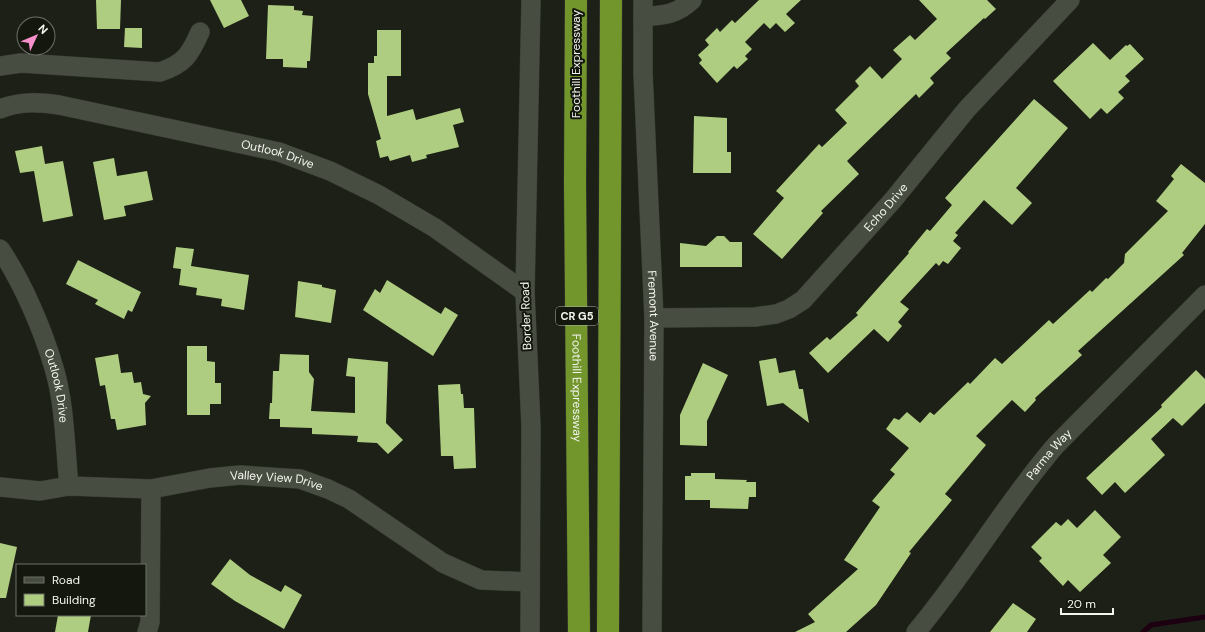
<svg xmlns="http://www.w3.org/2000/svg" width="1205" height="632" viewBox="0 0 1205 632" font-family="'DM Sans',sans-serif">
  <style>
    .lines { fill: none; stroke-linecap: round; stroke-linejoin: round }
    .stream { stroke: #1c0011; stroke-width: 5 }
    .building { fill: #afcd80 }
    .minor-casing { stroke: #363932; stroke-width: 20 }
    .highway-casing { stroke: #363932; stroke-width: 23 }
    .minor { stroke: #484d41; stroke-width: 19 }
    .highway { stroke: #72952c; stroke-width: 22 }
    .labels { text-anchor: middle; stroke-width: 4; stroke-linejoin: round; paint-order: stroke }
    .shield { fill: #13170d; stroke: #b0b3aa; stroke-width: 1 }
    .shield-label { font-size: 11px; font-weight: bold; fill: #f3f6ee }
    .street-label { font-size: 12px; fill: #f3f6ee; stroke: #13170d }
  </style>
  <rect width="100%" height="100%" fill="#1c2016"/>
  <g class="lines">
    <polyline class="stream" points="1143,632 1151,625 1205,617"/>
  </g>
  <g class="building">
    <polygon points="96,0 121,0 120,29 97,29"/>
    <polygon points="210,0 241,0 249,16 224,28"/>
    <polygon points="759,0 801,0 786,14 795,23 785,32 776,23 770,29 764,23 745,42 752,49 745,56 748,59 737,69 734,66 717,83 699,63 702,60 698,55 709,45 705,40 717,28 720,32 732,20 735,23"/>
    <polygon points="919,0 987,0 996,9 985,19 984,18 946,53 951,58 930,78 934,83 919,98 916,94 847,161 859,174 821,211 823,213 782,259 753,234 784,198 776,191 819,144 822,147 847,123 835,110 859,86 855,81 870,66 882,79 902,59 893,50 910,35 915,40 937,19"/>
    <polygon points="268,5 294,6 294,10 303,11 302,15 313,16 310,61 307,61 307,68 283,67 283,59 266,59"/>
    <polygon points="125,28 142,28 142,48 124,47"/>
    <polygon points="377,30 401,30 401,76 387,76 387,116 413,109 416,120 460,108 464,122 453,125 459,147 426,155 427,158 412,162 410,155 390,161 388,156 380,158 376,141 381,139 368,94 368,63 374,63 374,56 377,56"/>
    <polygon points="1093,43 1110,60 1126,45 1127,46 1130,44 1144,59 1125,76 1130,81 1118,92 1124,98 1107,114 1101,108 1090,119 1053,81"/>
    <polygon points="1034,99 1068,128 1016,188 1032,203 1012,225 984,200 955,233 958,235 953,241 961,248 948,264 943,261 939,266 936,263 900,302 909,309 898,322 902,326 888,342 874,329 828,373 809,353 827,337 830,340 858,315 856,313 909,253 908,252 927,229 930,231 952,205 945,198"/>
    <polygon points="694,116 727,118 727,152 731,152 731,173 693,173"/>
    <polygon points="42,146 45,164 63,161 73,216 43,222 34,171 20,173 15,151"/>
    <polygon points="114,158 117,176 147,171 153,200 124,206 126,216 104,220 93,162"/>
    <polygon points="1181,164 1205,183 1205,224 1182,253 1184,255 1078,351 1082,355 1035,398 1036,400 1025,412 1012,400 976,436 986,445 945,494 952,500 909,552 911,553 876,605 846,632 795,632 815,622 808,614 858,569 844,560 880,507 872,501 895,474 890,470 909,448 886,429 894,418 899,420 907,412 920,423 930,412 934,415 968,382 970,384 995,358 1002,364 1049,320 1053,324 1090,290 1092,292 1106,278 1108,279 1124,263 1125,254 1168,211 1156,201 1174,179 1171,176"/>
    <polygon points="717,236 724,236 730,242 742,242 742,267 680,267 680,243 706,246"/>
    <polygon points="176,247 194,249 191,266 249,275 244,310 221,306 222,299 196,295 197,288 179,285 181,269 173,268"/>
    <polygon points="78,260 141,292 132,312 128,310 124,319 95,304 98,300 66,284"/>
    <polygon points="387,280 441,314 445,307 458,315 433,356 363,310 375,289 380,293"/>
    <polygon points="298,281 322,285 322,287 336,290 331,323 295,317"/>
    <polygon points="187,346 207,346 207,361 215,362 215,383 221,383 221,404 210,404 210,415 187,415"/>
    <polygon points="118,354 121,373 132,372 134,383 141,382 143,394 151,396 145,403 146,425 117,430 115,419 111,419 105,385 100,386 95,358"/>
    <polygon points="280,354 309,355 309,372 314,379 311,411 355,413 355,377 346,376 348,358 388,362 386,423 403,440 388,454 377,443 357,442 358,436 312,434 312,428 280,427 280,419 269,419 270,403 272,403 273,371 279,371"/>
    <polygon points="776,358 779,373 795,370 799,389 803,389 809,423 783,403 767,406 759,361"/>
    <polygon points="703,363 728,375 707,421 707,446 680,445 680,415"/>
    <polygon points="1196,370 1205,379 1205,403 1182,426 1173,418 1151,439 1165,455 1125,493 1115,482 1102,495 1086,478 1162,407 1161,405"/>
    <polygon points="460,384 461,394 463,394 464,408 474,408 476,468 454,469 453,456 441,456 438,385"/>
    <polygon points="691,473 715,473 715,479 747,480 746,482 756,482 756,497 749,497 748,509 710,508 710,500 685,500 685,476 691,476"/>
    <polygon points="1095,510 1121,537 1103,555 1111,563 1080,592 1068,580 1063,586 1039,561 1042,558 1031,547 1056,522 1061,526 1068,519 1077,528"/>
    <polygon points="0,543 17,547 6,598 0,598"/>
    <polygon points="230,559 250,575 281,592 285,585 302,595 284,629 235,601 211,584"/>
    <polygon points="1013,603 1036,619 1027,632 990,632"/>
    <polygon points="58,615 91,615 88,632 55,632"/>
  </g>
  <g class="lines">
    <g class="minor-casing">
      <g id="minor">
        <path id="s1" d="M643,0V73L654,318L652,632"/>
        <path d="M643,17C664,15 676,15 692,0"/>
        <path d="M0,66L21,63L160,72C184,64 190,55 200,32"/>
        <path id="s2" d="M0,109C20,101 39,102 59,105L279,152L330,171L379,195L435,228L525,292"/>
        <path id="s3" d="M0,249C22,281 43,330 54,368C65,405 65,447 69,486"/>
        <path id="s4" d="M654,318L755,317L776,314L789,309L803,300L893,200L967,109L1070,0"/>
        <path id="s5" d="M0,487L40,491L69,486L151,489L210,478L240,475L300,479L328,489L349,499L443,563L481,580L530,582"/>
        <polyline points="147,632 150,622 151,489"/>
        <polyline points="530,632 531,427 525,292 531,0"/>
        <path id="s6" d="M916,632C966,573 1005,504 1056,445L1205,295"/>
      </g>
    </g>
    <g class="highway-casing">
      <g id="highway">
        <path id="s7" d="M576,0L575,183L579,632"/>
        <polyline points="608,632 611,0"/>
      </g>
    </g>
    <use href="#minor" class="minor"/>
    <use href="#highway" class="highway"/>
  </g>
  <g class="labels">
    <rect class="shield" x="556" y="307" width="42" height="18" rx="3"/>
    <g class="shield-label">
      <text x="577" y="320">CR G5</text>
    </g>
    <g class="street-label">
      <text transform="translate(576 64) rotate(-90)" y="4">Foothill Expressway</text>
      <text dy="4" stroke="none"><textPath href="#s2" startOffset="284">Outlook Drive</textPath></text>
      <text dy="4" stroke="none"><textPath href="#s4" startOffset="277">Echo Drive</textPath></text>
      <text transform="translate(526 316) rotate(-92)" y="4">Border Road</text>
      <text dy="4" stroke="none"><textPath href="#s1" startOffset="316">Fremont Avenue</textPath></text>
      <text dy="4" stroke="none"><textPath href="#s3" startOffset="149">Outlook Drive</textPath></text>
      <text dy="4" stroke="none"><textPath href="#s7" startOffset="388">Foothill Expressway</textPath></text>
      <text dy="4" stroke="none"><textPath href="#s6" startOffset="222">Parma Way</textPath></text>
      <text dy="4" stroke="none"><textPath href="#s5" startOffset="279">Valley View Drive</textPath></text>
    </g>
  </g>
  <rect x="16" y="564" width="130" height="52" fill="#13170d" stroke="#6d7067"/>
  <rect x="24" y="577" width="20" height="6" fill="#484d41" stroke="#6d7067"/>
  <text x="52" y="584" font-size="12" fill="#f3f6ee">Road</text>
  <rect x="24" y="594" width="20" height="12" fill="#afcd80" stroke="#6d7067"/>
  <text x="52" y="604" font-size="12" fill="#f3f6ee">Building</text>
  <g transform="translate(36 36) rotate(46)"><circle r="19" fill="#13170d" stroke="#6d7067"/>
  <path d="M0-3L7 15L0 10L-7 15Z" fill="#f890cb"/>
  <text y="-6" font-size="11" font-weight="bold" text-anchor="middle" fill="#f3f6ee">N</text>
  </g>
  <path d="M1061 608v6h52v-6" fill="none" stroke="#f3f6ee" stroke-width="2"/>
  <text x="1067" y="608" font-size="12" fill="#f3f6ee" stroke="#13170d" stroke-width="3" paint-order="stroke">20 m</text>
</svg>
